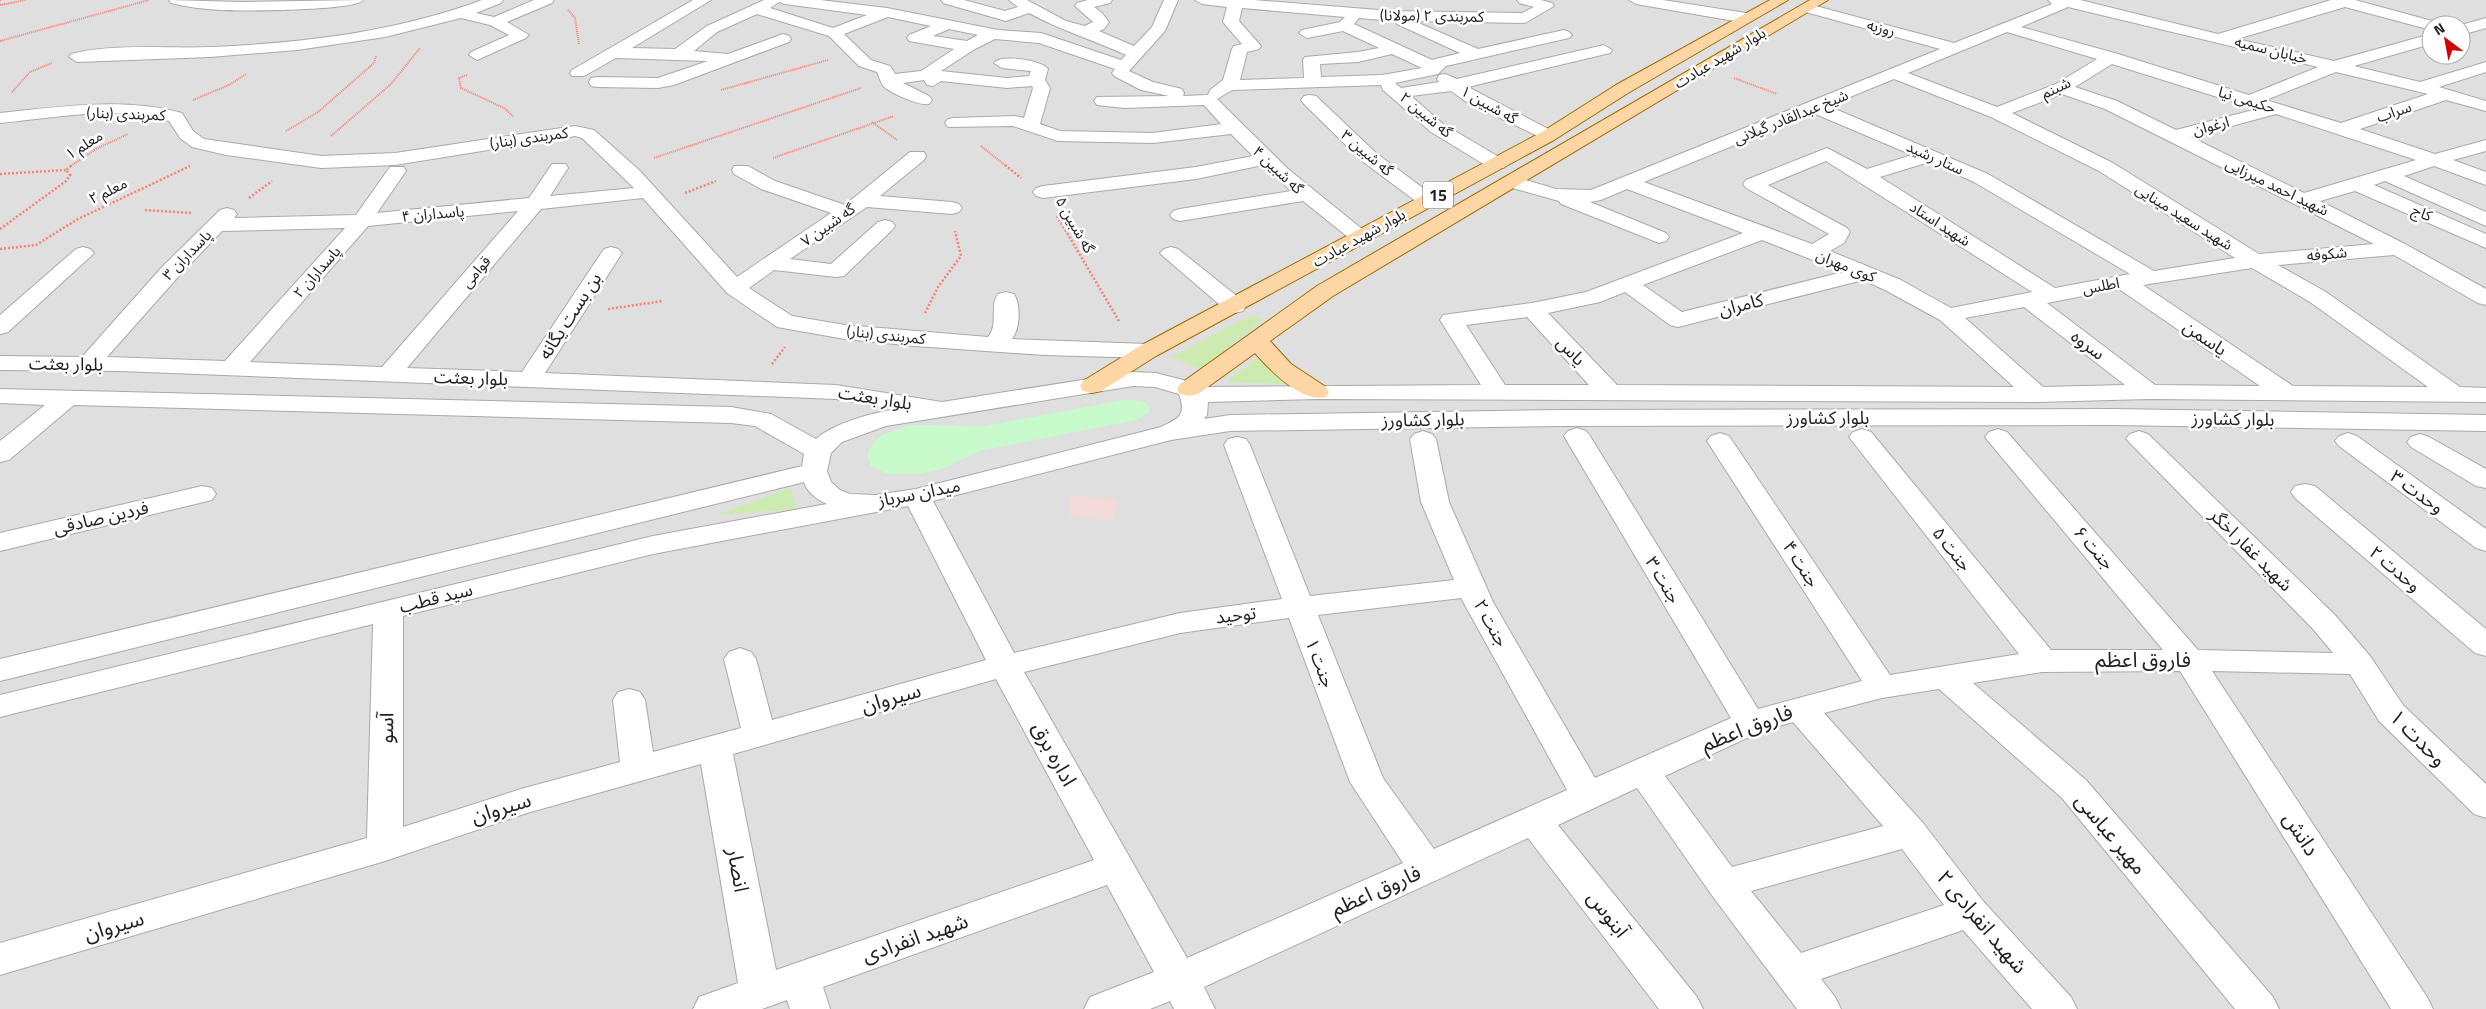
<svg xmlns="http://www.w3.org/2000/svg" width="2486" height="1009" viewBox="0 0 2486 1009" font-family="'Titillium Web','Noto Sans Arabic',sans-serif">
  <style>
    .residential { fill: #e0dfdf; fill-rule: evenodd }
    .commercial { fill: #f2dad9 }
    .grass { fill: #cdebb0 }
    .park { fill: #c8facc }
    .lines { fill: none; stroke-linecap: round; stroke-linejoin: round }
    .minor-casing { stroke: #a9a9a9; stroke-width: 2 }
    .major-casing { stroke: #a06b00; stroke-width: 2 }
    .path-far1 { stroke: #fa8072; stroke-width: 2; stroke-dasharray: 1 1; stroke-linecap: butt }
    .path { stroke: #fa8072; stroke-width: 2.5; stroke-dasharray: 2 2; stroke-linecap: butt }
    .minor { fill: #fff; fill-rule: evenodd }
    .major { fill: #fcd6a4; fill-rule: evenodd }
    .labels { text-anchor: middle; stroke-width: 5; stroke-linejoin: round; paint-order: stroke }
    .far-street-label { font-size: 15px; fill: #222; stroke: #fff }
    .shield { fill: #fff; stroke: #646464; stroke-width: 1 }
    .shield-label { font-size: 16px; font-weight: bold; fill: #222 }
    .street-label { font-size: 18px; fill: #222; stroke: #fff }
    .near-street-label { font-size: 21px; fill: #222; stroke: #fff }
  </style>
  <rect width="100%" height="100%" fill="#f2efe9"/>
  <path class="residential" d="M0,0H2486V1009H0ZM2431,25H2461V55H2431Z"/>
  <polygon class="commercial" points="1069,496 1118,499 1114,520 1070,517"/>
  <g class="grass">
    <polygon points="1251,315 1263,319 1201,369 1171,357"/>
    <polygon points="1259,357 1287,381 1283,384 1232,382 1228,380"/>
    <polygon points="791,488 796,509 716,515"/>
  </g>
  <polygon class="park" points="1128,399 1146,403 1150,409 1148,413 1136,420 979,451 940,470 917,474 887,474 871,466 868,458 868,451 877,439 885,433 912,425 985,426"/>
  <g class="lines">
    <g class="minor-casing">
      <g id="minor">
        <path d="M169,0L242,2L363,0C356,11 239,11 220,10C204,9 187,7 171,3Z"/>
        <path d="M482,0H503L501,3L476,13L494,17L534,0H554L552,3L507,22L529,35L526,38L477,60L469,55L471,52L509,35L490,25L461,18L385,37L297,50L210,57L77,62L69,57L71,54C114,43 167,49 211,47C303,43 396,32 482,0Z"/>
        <path d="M693,0H711L632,48L675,49L707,26L764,0H820L887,8L998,30L1041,33L1121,60L1126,55C1093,40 1060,30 1029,13L1006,21L943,3L941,0H964L1005,11L1018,7L1009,0H1027L1066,21L1085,26L1093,22L1075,6L1077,3L1088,0H1112L1110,3L1094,7L1102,13L1109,22L1104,29L1099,31L1134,46L1152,27L1164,0H1178L1165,31L1129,71L1153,82L1182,89L1184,93L1183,96L1208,95L1210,90L1223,80L1232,49L1234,46L1242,44L1223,22L1227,7L1202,4L1195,0H1254L1391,11L1522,13L1534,7L1519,3L1517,0H1541L1552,3L1554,6L1525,23L1414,21L1478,49L1564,30L1569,32L1572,35L1569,38L1446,66L1438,74L1395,83L1401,88L1439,82L1437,79L1439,75L1445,74L1457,79L1604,45L1612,50L1610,53L1468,87L1554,132L1557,136L1554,140L1548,141L1465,101L1451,91L1411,96L1443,124L1504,160L1506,164L1504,168H1490L1431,132L1383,90L1381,85L1232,90L1217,99L1288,169L1367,233L1370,237L1367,241L1360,243L1353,241L1303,201L1180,221L1173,219L1170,215L1173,211L1180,209L1291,191L1263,165L1196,179L1043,198L1036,196L1033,192L1036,188L1043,186L1196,167L1253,156L1231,134L1153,143L1058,141L1013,126L948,127L945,123L948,119L954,118L1015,116L1024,118L1033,88L1032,86L1007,88L941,81L933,86L927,85L924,80L903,83L929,96L932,100L929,104C919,106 893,94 884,87C881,83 879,77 877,72L859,66L829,36L757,14L717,32L694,51L728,54L783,34L789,36L791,39L789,42L674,85L658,88L597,87L591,86L589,82L591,78L597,77L658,78L708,61L616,58L584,76H572L570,73L572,70ZM779,2L785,4L867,15L833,28L770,8ZM1242,8L1345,17L1340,22L1302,30L1299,33L1307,38L1343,31L1379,48L1358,52L1305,57L1303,60L1304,78L1240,80L1247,52L1259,49L1261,46L1239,21ZM888,17L931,26L909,35L907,38L909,41L954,49L921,71L895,74L890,66L871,60L844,34ZM1359,18L1395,21L1397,24L1460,53L1432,60L1354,24ZM949,29L978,35L967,41L933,36ZM995,39L1039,43L1115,69L1112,73L1114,76L1141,90L1169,96L1097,97L1094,101L1097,105L1125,108L1204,105L1221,124L1153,133L1060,131L1040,124L1050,88L1045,80L1048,69C1042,60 1000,54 994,63L1002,68L1031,71L1029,76L1007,78L941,71L975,49ZM1392,54L1422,68L1382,75L1321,77L1320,64L1358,62Z"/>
        <polygon points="1629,0 1663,0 1746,13 1754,18 1746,23 1636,4"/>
        <path d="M2048,0H2080L2218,34L2331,0H2355L2436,22L2439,25H2431V30L2345,7L2237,39L2334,61L2431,34V44L2354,66L2420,82L2486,62V72L2439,87L2486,101V111L2446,100L2360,129L2435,154L2486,140V151L2453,160L2486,172V185L2434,166L2404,176L2486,212V226L2385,181L2374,185L2486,234V248L2355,191L2320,201L2405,244L2486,289V305L2478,303L2394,255L2278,265L2326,292L2460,387L2486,388V402L2149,399L2037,402L1317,399L1208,402L1207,415L1204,419L1230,415L1563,410L2113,409L2486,415V431L2113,425L1563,426L1230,431L1171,440L933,501L1014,653L1180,613L1282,599L1224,445L1228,439L1237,437L1246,439L1250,445L1310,596L1454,580L1421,502L1410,439L1414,434L1423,431L1432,434L1436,439L1449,502L1493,602L1595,778L1731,718L1564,436L1568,431L1577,428L1586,431L1590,436L1758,709L1862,681L1707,441L1711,436L1720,433L1729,436L1890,675L2019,654L1853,442L1849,437L1853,432L1862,429L1871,432L2051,650H2163L1989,442L1985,437L1989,432L1998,429L2007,432L2198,650L2333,653L2313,629L2126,439L2130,434L2139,431L2148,434L2335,615L2370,656L2403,705L2486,784V818L2474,814L2379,721L2350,674L2212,671L2427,997L2433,1009H2391L2180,671L2042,672L1973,683L2086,780L2273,997L2279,1009H2235L2062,798L1939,689L1882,698L1824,713L1923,823L1983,901L2071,997L2077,1009H2032L1963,930L1821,979L1835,997L1841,1009H1797L1711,894L1637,788L1558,825L1697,997L1703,1009H1659L1528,838L1204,987L1215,1009H1174L1170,1001L1150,1009H1084L1090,997L1154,972L1107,885L823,987L830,1009H790L787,1000L762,1009H693L699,997L738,983L701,764L527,813L385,861L0,975V943L367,838L373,624L0,717V695L653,536L827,504C817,500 807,492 804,482L0,681V659L802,466L804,454L755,426L731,423L74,405L9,460L0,462V441L45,405L0,403V389L731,407L771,414L816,439C834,423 872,413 896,409L836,399L120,371L0,370V356L82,357L162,267L220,210L227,208L234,210L237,214L234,218L356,215L390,167H404L406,171L377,213L529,198L552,164H566L568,168L550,196L634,188L582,138L575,136L395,165L321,168L226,155L192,147L180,138L169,121C116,105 54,118 0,123V113C60,107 123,97 182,113L193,131L204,139L321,156L395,153L575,126L594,130L639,170L737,277L831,213L761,189L734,174L732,170L734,166H748L775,181L845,205L910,152H924L926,156L924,160L880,196L952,202L959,204L962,208L959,212L952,214L867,207L790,259L831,264L878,222L885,220L892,222L895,226L892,230L844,276L836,277L774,270L749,288L792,316L845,325L988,337C999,324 989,307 998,294L1006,292L1014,294C1021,305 1020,329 1012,339L1148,344L1156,346L1160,351L1156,356L1148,358L1045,355L915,346L845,339L777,327L727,293L643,198L541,209L407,368L522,372L604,249L611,247L618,249L622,253L545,373L836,385L942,402L1133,372L1156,373L1198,384L1200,387L1481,385L1440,320L1443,315L1532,303L1586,292L1743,233L1627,189L1601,200L1590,202L1666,233L1669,237L1666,241L1659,243L1561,204L1559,201L1505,186L1502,182L1505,178L1512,176L1556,189L1591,190L1940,49L1802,11L1800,8L1802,5H1812L1954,43L2052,4ZM2068,7L2318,67L2249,95L2118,54L2021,27ZM2007,32L2097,59L2056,84L1997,107L1908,73ZM2112,64L2243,105L2257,109L2176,130L2117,101L2075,87ZM2336,72L2416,91L2428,94L2341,123L2266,100ZM1894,79L1991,117L2099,171L2235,258L2154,271L1988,174L1828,106ZM2062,94L2105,109L2374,244L2259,254L2113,163L2012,113ZM1813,113L1912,155L1867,169L1827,148L1746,180L1743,184L1746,188L1829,234L1812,244L1644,182ZM2276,114L2416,160L2304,193L2191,137ZM1826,161L2032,292L1951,308L1901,280L1830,251L1844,243L1850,232L1847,228L1768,185ZM1929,162L1974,182L2130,274L2055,288L1880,177ZM518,211L382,367L250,362L368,226ZM345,228L225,361L107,357L178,277L222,231ZM1762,240L1843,272L1682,312L1643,285ZM2252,268L2310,302L2428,387L2293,386L2143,285ZM1863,280L1885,290L1940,320L2014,387L1617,385L1548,313L1600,302L1625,292L1670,325L1678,327ZM2119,289L2260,386L2155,385L2047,303ZM2024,307L2125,385L2043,387L1965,318ZM1527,317L1589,385H1505L1466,325ZM1133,386L1155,387L1179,394C1186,414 1181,418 1161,427L916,489L876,495L850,494L840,490L831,482L827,471L831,453L842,442L886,426ZM908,506L986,660L772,720L756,659L751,652L740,648L729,652L724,659L741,728L653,752L645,700L640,692L629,689L618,692L613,700L620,762L521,789L403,827V616L653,554ZM1461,598L1567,790L1434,849L1383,778L1318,615ZM1289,618L1350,782L1403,863L1187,958L1024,672L1180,633ZM996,679L1094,860L776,970L733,754ZM1793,722L1883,826L1732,867L1665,776L1762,731ZM1902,849L1944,905L1801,953L1751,891Z"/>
        <polygon points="2486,18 2486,28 2461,35 2461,25"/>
        <polygon points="1310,95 1316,96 1376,153 1435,197 1438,201 1435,205 1421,205 1362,161 1304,104 1301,100 1304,96"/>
        <polygon points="83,247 90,249 94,253 90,257 8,332 0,334 0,315 76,249"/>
        <polygon points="1171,247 1178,249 1243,301 1246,306 1243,311 1235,313 1227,311 1164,257 1160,253 1164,249"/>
        <polygon points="2348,433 2357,436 2486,529 2486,551 2476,548 2339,446 2335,441 2339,436"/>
        <polygon points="2420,434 2429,437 2486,469 2486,488 2476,486 2411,447 2407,442 2411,437"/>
        <polygon points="2305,484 2315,486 2486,629 2486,656 2475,653 2295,498 2291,492 2295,486"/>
        <polygon points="202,486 212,488 216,494 212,500 0,551 0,533"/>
      </g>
    </g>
    <g class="major-casing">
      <g id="major">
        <polygon points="1770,0 1788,0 1628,93 1554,140 1156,356 1101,391 1092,393 1083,391 1080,386 1083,381 1140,346 1542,132 1616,85"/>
        <path d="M1810,0H1828L1333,296L1270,341L1291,364L1326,387L1329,392L1326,397C1301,403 1270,370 1255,353L1198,394L1189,396L1180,394L1177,389L1180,384L1317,286Z"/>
      </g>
    </g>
    <g class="path-far1">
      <polyline points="0,0 0,2"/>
      <polyline points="0,5 26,0"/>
      <polyline points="568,10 575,18 579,44"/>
      <polyline points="0,41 149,0"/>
      <polyline points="467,75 459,78 461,88 504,108 514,117"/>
      <polyline points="1734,78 1777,94"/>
      <polyline points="721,90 828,60"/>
      <polyline points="12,92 30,72 52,63"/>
      <polyline points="193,100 229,85 246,74"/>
      <polyline points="872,122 897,140"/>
      <polyline points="286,131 318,112 374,63 376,56"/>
      <polyline points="331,136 391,84 420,48"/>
      <polyline points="981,146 1006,166"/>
      <polyline points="654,158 861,88"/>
      <polyline points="773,158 894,116"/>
      <polyline points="71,166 96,149 128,134"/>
    </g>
    <g class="path">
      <polyline points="1005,165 1021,178"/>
      <polyline points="0,174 66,170"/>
      <polyline points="685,193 716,181"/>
      <polyline points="249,198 272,181"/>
      <polyline points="145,210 191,213"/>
      <polyline points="1057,216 1119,321"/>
      <polyline points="0,229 66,181 70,175 66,170 72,165"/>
      <polyline points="0,249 36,245 78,219 190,166"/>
      <polyline points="608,309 663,301"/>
      <polyline points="925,313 938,287 961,256 955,231"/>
      <polyline points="772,364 785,347"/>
    </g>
    <use href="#minor" class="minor"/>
    <use href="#major" class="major"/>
  </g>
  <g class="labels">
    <g class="far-street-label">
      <text transform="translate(1432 16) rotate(1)" y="5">کمربندی ۲ (مولانا)</text>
      <text transform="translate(1881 28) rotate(15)" y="5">روزبه</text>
      <text transform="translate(2271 50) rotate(14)" y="5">خیابان سمیه</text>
      <text transform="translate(1720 58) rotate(-31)" y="5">بلوار شهید عبادت</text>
      <text transform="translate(2056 88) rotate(-25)" y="5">شبنم</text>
      <text transform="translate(2247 100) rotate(17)" y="5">حکیمی نیا</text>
      <text transform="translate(1489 105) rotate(29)" y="5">گه شبین ۱</text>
      <text transform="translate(2394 112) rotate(-19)" y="5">سراب</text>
      <text transform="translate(126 114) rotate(2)" y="5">کمربندی (بنار)</text>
      <text transform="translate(1426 115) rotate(39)" y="5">گه شبین ۲</text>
      <text transform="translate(1791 117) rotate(-22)" y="5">شیخ عبدالقادر گیلانی</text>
      <text transform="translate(2211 126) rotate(-15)" y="5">ارغوان</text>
      <text transform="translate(529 138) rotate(-8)" y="5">کمربندی (بنار)</text>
      <text transform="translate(84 145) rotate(-32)" y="5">معلم ۱</text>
      <text transform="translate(1367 153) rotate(40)" y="5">گه شبین ۳</text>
      <text transform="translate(1935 158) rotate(24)" y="5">ستار رشید</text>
      <text transform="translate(1278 170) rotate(43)" y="5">گه شبین ۴</text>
      <text transform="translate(2277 187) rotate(26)" y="5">شهید احمد میرزایی</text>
      <text transform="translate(108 191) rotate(-26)" y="5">معلم ۲</text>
      <text transform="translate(2422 213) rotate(23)" y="5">کاج</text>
      <text transform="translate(433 214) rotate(-5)" y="5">پاسداران ۴</text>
      <text transform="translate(2184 217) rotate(32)" y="5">شهید سعید مینایی</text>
      <text transform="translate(1940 224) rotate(33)" y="5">شهید استاد</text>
      <text transform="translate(828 225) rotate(-35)" y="5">گه شبین ۷</text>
      <text transform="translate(1075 225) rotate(60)" y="5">گه شبین ۵</text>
      <text transform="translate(1359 238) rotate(-29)" y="5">بلوار شهید عبادت</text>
      <text transform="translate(2327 254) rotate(-5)" y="5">شکوفه</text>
      <text transform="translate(187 255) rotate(-46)" y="5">پاسداران ۳</text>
      <text transform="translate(1846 266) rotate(22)" y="5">کوی مهران</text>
      <text transform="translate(317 272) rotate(-49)" y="5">پاسداران ۲</text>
      <text transform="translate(476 272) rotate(-50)" y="5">قوامی</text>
      <text transform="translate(2101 286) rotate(-10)" y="5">اطلس</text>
      <text transform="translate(886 335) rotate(6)" y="5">کمربندی (بنار)</text>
    </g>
    <rect class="shield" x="1423" y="181.5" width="30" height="27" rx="4"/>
    <g class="shield-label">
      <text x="1438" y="201">15</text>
    </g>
    <g class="street-label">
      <text transform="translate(1741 305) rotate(-14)" y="6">کامران</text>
      <text transform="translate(570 316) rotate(-57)" y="6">بن بست یگانه</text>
      <text transform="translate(2205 338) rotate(34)" y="6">یاسمن</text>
      <text transform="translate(2088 345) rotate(37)" y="6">سروه</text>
      <text transform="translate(1571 351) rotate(46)" y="6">یاس</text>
      <text transform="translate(66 364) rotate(1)" y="6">بلوار بعثت</text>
      <text transform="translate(471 378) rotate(2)" y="6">بلوار بعثت</text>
      <text transform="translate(875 398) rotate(9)" y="6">بلوار بعثت</text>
      <text x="1828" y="424">بلوار کشاورز</text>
      <text transform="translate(2233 419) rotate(1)" y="6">بلوار کشاورز</text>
      <text transform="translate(1423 420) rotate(-1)" y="6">بلوار کشاورز</text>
      <text transform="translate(2417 492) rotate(36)" y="6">وحدت ۳</text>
      <text transform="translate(919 493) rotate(-11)" y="6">میدان سرباز</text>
      <text transform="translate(101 518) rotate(-13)" y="6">فردین صادقی</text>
      <text transform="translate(2094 548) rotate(49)" y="6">جنت ۶</text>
      <text transform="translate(1952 549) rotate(51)" y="6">جنت ۵</text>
      <text transform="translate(2251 550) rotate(45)" y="6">شهید غفار اخگر</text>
      <text transform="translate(1801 564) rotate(57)" y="6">جنت ۴</text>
      <text transform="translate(2395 569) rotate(40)" y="6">وحدت ۲</text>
      <text transform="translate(1663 580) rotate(59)" y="6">جنت ۳</text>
      <text transform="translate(436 598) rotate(-14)" y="6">سید قطب</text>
      <text transform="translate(1236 615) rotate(-7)" y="6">توحید</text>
      <text transform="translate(1491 623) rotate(61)" y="6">جنت ۲</text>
      <text transform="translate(1320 663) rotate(69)" y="6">جنت ۱</text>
    </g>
    <g class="near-street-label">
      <text x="2143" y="667">فاروق اعظم</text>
      <text transform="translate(891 698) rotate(-16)" y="7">سیروان</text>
      <text transform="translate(386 728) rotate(-89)" y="7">آسو</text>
      <text transform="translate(1747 728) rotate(-21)" y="7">فاروق اعظم</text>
      <text transform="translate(2418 738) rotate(45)" y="7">وحدت ۱</text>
      <text transform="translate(1054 754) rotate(61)" y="7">اداره برق</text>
      <text transform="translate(501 808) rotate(-17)" y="7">سیروان</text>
      <text transform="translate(2111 834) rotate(50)" y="7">مهیر عباسی</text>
      <text transform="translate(2301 834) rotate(57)" y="7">دانش</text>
      <text transform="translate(738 870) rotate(80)" y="7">انصار</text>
      <text transform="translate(1376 891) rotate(-24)" y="7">فاروق اعظم</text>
      <text transform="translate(1608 914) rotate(52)" y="7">آبنوس</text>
      <text transform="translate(1982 922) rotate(50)" y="7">شهید انفرادی ۲</text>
      <text transform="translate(114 926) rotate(-16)" y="7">سیروان</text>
      <text transform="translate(915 938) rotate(-19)" y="7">شهید انفرادی</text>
    </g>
  </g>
  <g transform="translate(2446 40) rotate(328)"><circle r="24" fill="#ffffff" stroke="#a7a7a7"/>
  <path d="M0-4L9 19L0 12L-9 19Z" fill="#d40000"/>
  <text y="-8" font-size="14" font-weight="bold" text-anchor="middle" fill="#222222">N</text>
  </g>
</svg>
